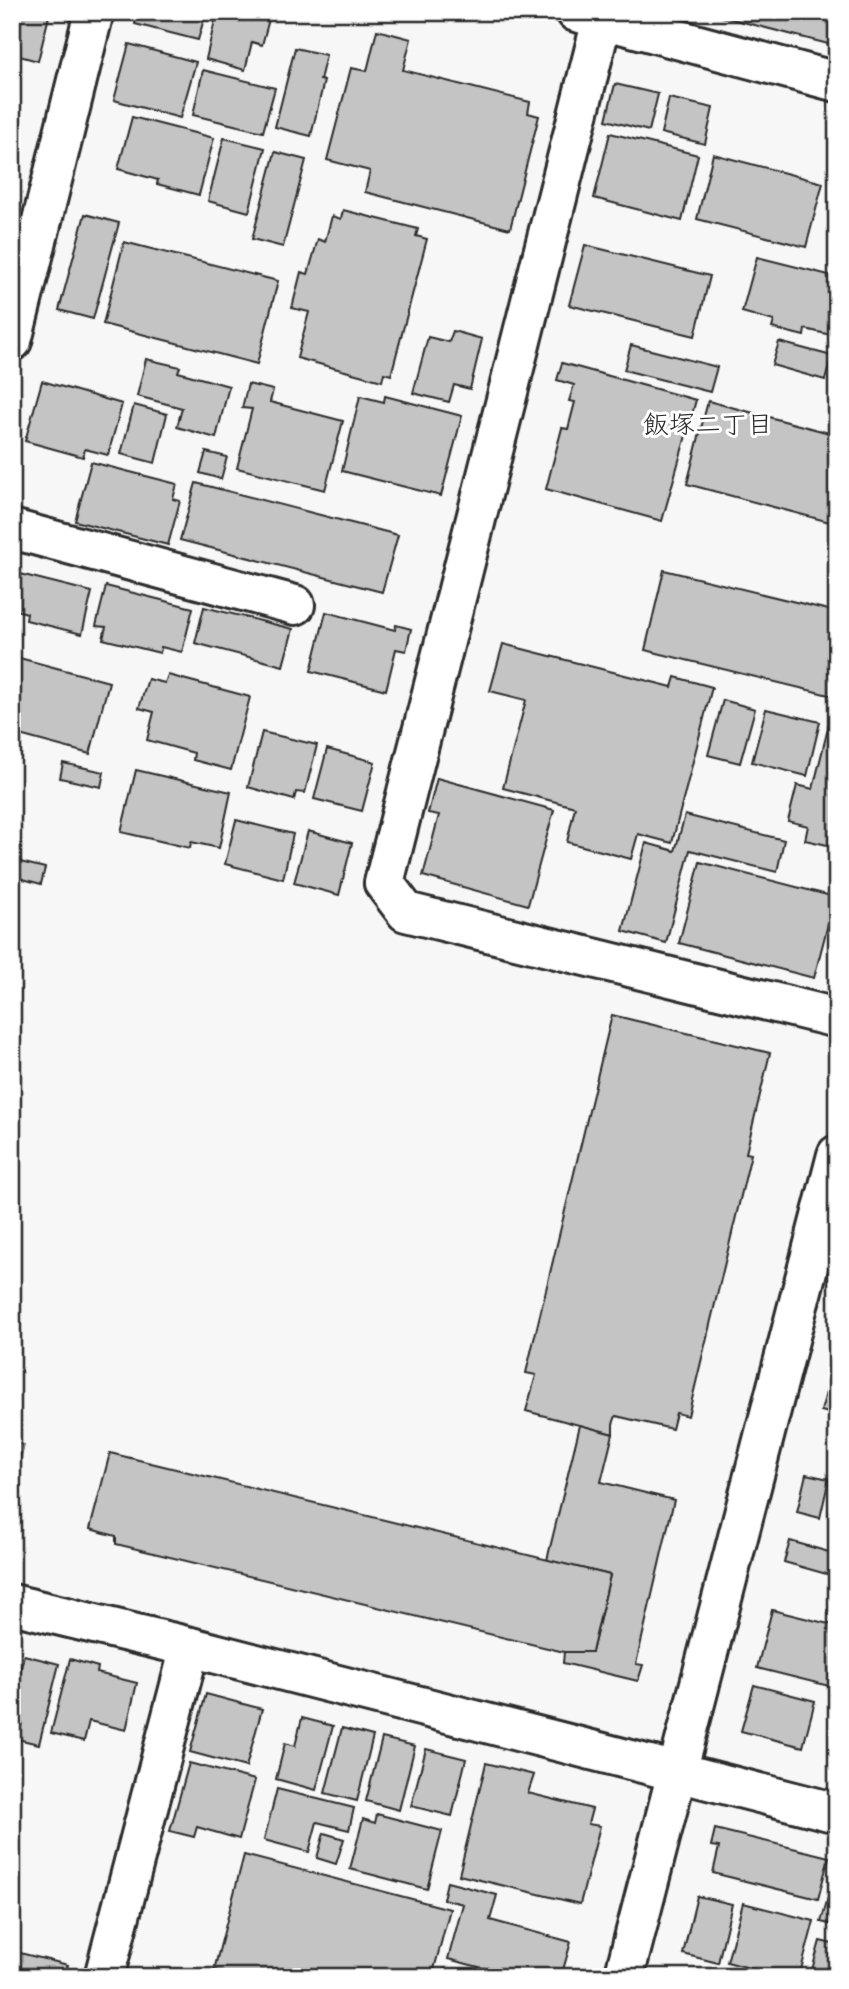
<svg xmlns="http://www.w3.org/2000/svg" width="849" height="1989" viewBox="0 0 849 1989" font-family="Kalam,'Klee One',sans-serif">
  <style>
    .water { fill: #b0b0b0; stroke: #7b7b7b; stroke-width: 2 }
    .building { fill: #c4c4c4; stroke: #2b2b2b; stroke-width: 2 }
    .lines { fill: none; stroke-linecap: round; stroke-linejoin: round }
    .minor-casing { stroke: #2b2b2b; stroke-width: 44 }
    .minor { stroke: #fff; stroke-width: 38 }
    .labels { text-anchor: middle; stroke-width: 6; stroke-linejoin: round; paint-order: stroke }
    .neighbourhood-label { font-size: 26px; fill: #2b2b2b; stroke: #fff }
  </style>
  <rect width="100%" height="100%" fill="#f7f7f7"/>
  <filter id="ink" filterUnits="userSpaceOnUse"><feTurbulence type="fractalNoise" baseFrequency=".0143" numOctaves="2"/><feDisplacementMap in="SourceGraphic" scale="14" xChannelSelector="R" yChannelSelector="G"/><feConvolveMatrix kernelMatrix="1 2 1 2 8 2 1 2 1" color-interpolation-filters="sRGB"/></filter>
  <g filter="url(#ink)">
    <polygon class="water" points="12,1442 24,1445 12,1489"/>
    <g class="building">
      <polygon points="12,12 50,12 38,61 12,54"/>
      <polygon points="138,12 206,12 198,40 135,24"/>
      <polygon points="217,12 271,12 262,45 252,42 245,70 206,59"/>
      <polygon points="832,12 830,18 837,19 836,46 708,13"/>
      <polygon points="377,30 411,39 403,70 530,102 528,113 539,116 510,229 365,192 370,171 327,160 351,68 367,71"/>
      <polygon points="129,44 196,62 180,118 114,100"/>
      <polygon points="295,48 326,55 320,80 324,81 311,136 275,127"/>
      <polygon points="203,70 275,88 263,132 193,115"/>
      <polygon points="615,84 658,94 649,131 606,120"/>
      <polygon points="669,98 713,108 705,144 661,133"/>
      <polygon points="132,117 214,138 199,195 157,184 158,180 118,169"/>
      <polygon points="610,133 698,155 682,221 594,198"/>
      <polygon points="224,138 265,148 249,212 208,201"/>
      <polygon points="275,152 306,160 283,247 252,239"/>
      <polygon points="713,154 823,183 806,247 697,219"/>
      <polygon points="343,210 418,229 416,236 427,239 391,375 384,373 382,381 297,358 309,312 292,308 301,272 308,274 318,239 325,242 332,216 341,219"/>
      <polygon points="85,214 119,223 93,319 59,310"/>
      <polygon points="124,242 278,281 257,364 103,324"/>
      <polygon points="585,245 710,276 695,336 569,305"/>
      <polygon points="757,257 837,277 837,315 831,335 805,329 804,336 772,328 774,321 742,312"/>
      <polygon points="453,331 482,339 470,389 454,385 449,402 413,393 428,337 449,342"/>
      <polygon points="779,342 832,356 825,380 772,365"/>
      <polygon points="631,345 717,367 710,392 624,370"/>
      <polygon points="146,359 180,367 178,372 229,386 216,438 177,427 182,408 137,396"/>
      <polygon points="562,363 696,400 662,521 546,489 562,428 568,429 575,402 569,401 574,385 557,380"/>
      <polygon points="42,381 122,404 108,455 85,449 83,457 25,441"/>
      <polygon points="248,384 273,390 270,402 343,421 325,490 237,468 252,409 242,408"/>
      <polygon points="360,396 384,402 385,396 462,416 441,496 342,471"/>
      <polygon points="708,401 837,435 837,524 687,484"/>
      <polygon points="134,405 167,414 155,463 121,454"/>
      <polygon points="206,452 227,457 221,479 200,473"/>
      <polygon points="91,462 177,484 173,499 180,501 168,545 75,521"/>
      <polygon points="196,483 398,535 382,592 180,540"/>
      <polygon points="664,570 837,612 837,697 645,650"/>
      <polygon points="12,572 92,592 82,634 26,620 27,613 12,609"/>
      <polygon points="106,586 193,608 182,652 161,647 160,653 103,639 106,627 96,626"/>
      <polygon points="204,607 293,629 283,666 195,643"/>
      <polygon points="326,612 395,630 396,625 411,629 406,651 396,649 386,690 311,671"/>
      <polygon points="503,644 672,687 675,677 712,687 672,843 638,834 631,859 567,842 575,807 503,788 526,700 490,691"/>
      <polygon points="12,656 109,682 90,754 12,733"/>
      <polygon points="168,675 250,697 231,770 193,760 194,753 147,740 154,712 139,708 148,679 165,683"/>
      <polygon points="723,700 755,709 740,763 708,755"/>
      <polygon points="766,709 820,722 807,776 752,762"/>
      <polygon points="829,724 837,725 837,843 833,842 832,846 805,840 808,826 788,821 797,785 813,789"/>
      <polygon points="262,732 317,745 305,793 296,792 294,800 248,787"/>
      <polygon points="327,749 375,762 362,811 314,799"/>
      <polygon points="63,763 104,772 101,787 60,778"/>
      <polygon points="136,770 231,792 219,848 191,842 190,848 121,832"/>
      <polygon points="437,778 554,810 528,905 423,876 439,815 428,813"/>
      <polygon points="685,815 784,840 777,872 690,850 666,943 623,931 646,843 675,851"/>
      <polygon points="236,820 293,834 283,879 225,864"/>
      <polygon points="308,831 352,843 339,895 294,883"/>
      <polygon points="12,860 45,868 41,884 12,876"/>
      <polygon points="700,862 835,897 814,978 679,943"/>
      <polygon points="612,1015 770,1053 746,1153 751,1154 688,1416 676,1413 672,1429 616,1416 613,1424 613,1434 526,1411 536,1375 526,1373"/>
      <polygon points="837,1352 837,1415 821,1411"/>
      <polygon points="580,1425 613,1434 601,1482 674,1500 636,1664 643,1665 638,1681 563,1663 564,1652 592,1652 610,1575 547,1560"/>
      <polygon points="110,1453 610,1575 592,1652 564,1652 116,1544 116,1536 90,1529"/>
      <polygon points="806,1474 829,1479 820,1518 797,1512"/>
      <polygon points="837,1485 837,1516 829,1514"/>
      <polygon points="790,1541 836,1554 830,1575 784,1562"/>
      <polygon points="772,1610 837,1626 837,1688 757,1668"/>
      <polygon points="24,1655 59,1664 39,1744 17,1739 22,1723 14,1721 21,1696 14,1694 15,1688 12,1688 12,1673 19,1675"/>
      <polygon points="70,1659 98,1667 97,1673 137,1683 126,1730 89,1721 84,1741 51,1733"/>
      <polygon points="754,1685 815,1701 803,1747 741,1731"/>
      <polygon points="206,1694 262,1709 246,1767 190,1752"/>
      <polygon points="302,1718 333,1726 316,1790 276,1779 285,1743 295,1746"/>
      <polygon points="342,1728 373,1736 357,1801 325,1793"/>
      <polygon points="382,1738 415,1746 399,1810 366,1801"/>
      <polygon points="426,1749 466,1759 452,1816 411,1806"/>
      <polygon points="189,1763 255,1780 239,1839 197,1827 194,1837 170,1831"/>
      <polygon points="486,1763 534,1775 528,1793 592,1809 588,1824 600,1826 580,1904 459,1875"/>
      <polygon points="277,1789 354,1808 349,1830 317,1822 309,1852 264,1840"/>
      <polygon points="377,1814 442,1831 427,1889 350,1869 363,1819 375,1823"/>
      <polygon points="715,1829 829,1857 818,1899 713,1873 719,1847 711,1846"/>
      <polygon points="324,1833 344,1839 336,1864 317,1858"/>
      <polygon points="244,1855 450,1909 432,1977 240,1977 214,1970"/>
      <polygon points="837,1866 837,1926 821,1922"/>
      <polygon points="447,1882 497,1895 490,1920 571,1942 561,1977 517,1977 448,1959 463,1904 443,1899"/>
      <polygon points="697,1896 732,1904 718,1963 683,1954"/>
      <polygon points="743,1903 814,1921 799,1977 783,1977 727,1962"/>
      <polygon points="820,1941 837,1945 837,1977 810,1977"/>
      <polygon points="12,1951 68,1965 64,1977 12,1977"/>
      <polygon points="444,1969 474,1977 442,1977"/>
      <polygon points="715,1972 733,1977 713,1977"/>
    </g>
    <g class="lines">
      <g class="minor-casing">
        <g id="minor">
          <polyline points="576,12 837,82"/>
          <polyline points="604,12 384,883 406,912 837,1018"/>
          <polyline points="12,341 94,12"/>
          <polyline points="12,529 295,605"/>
          <polyline points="12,1604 190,1647 837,1813"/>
          <polyline points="104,1977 190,1647"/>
          <polyline points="624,1977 837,1155"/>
        </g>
      </g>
      <use href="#minor" class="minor"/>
    </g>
  </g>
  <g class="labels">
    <g class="neighbourhood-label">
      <text x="708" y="433">飯塚二丁目</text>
    </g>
  </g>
  <rect width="849" height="1989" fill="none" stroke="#fff" stroke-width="42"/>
  <rect x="21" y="21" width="807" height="1947" fill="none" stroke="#2b2b2b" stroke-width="2.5" filter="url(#ink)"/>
</svg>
